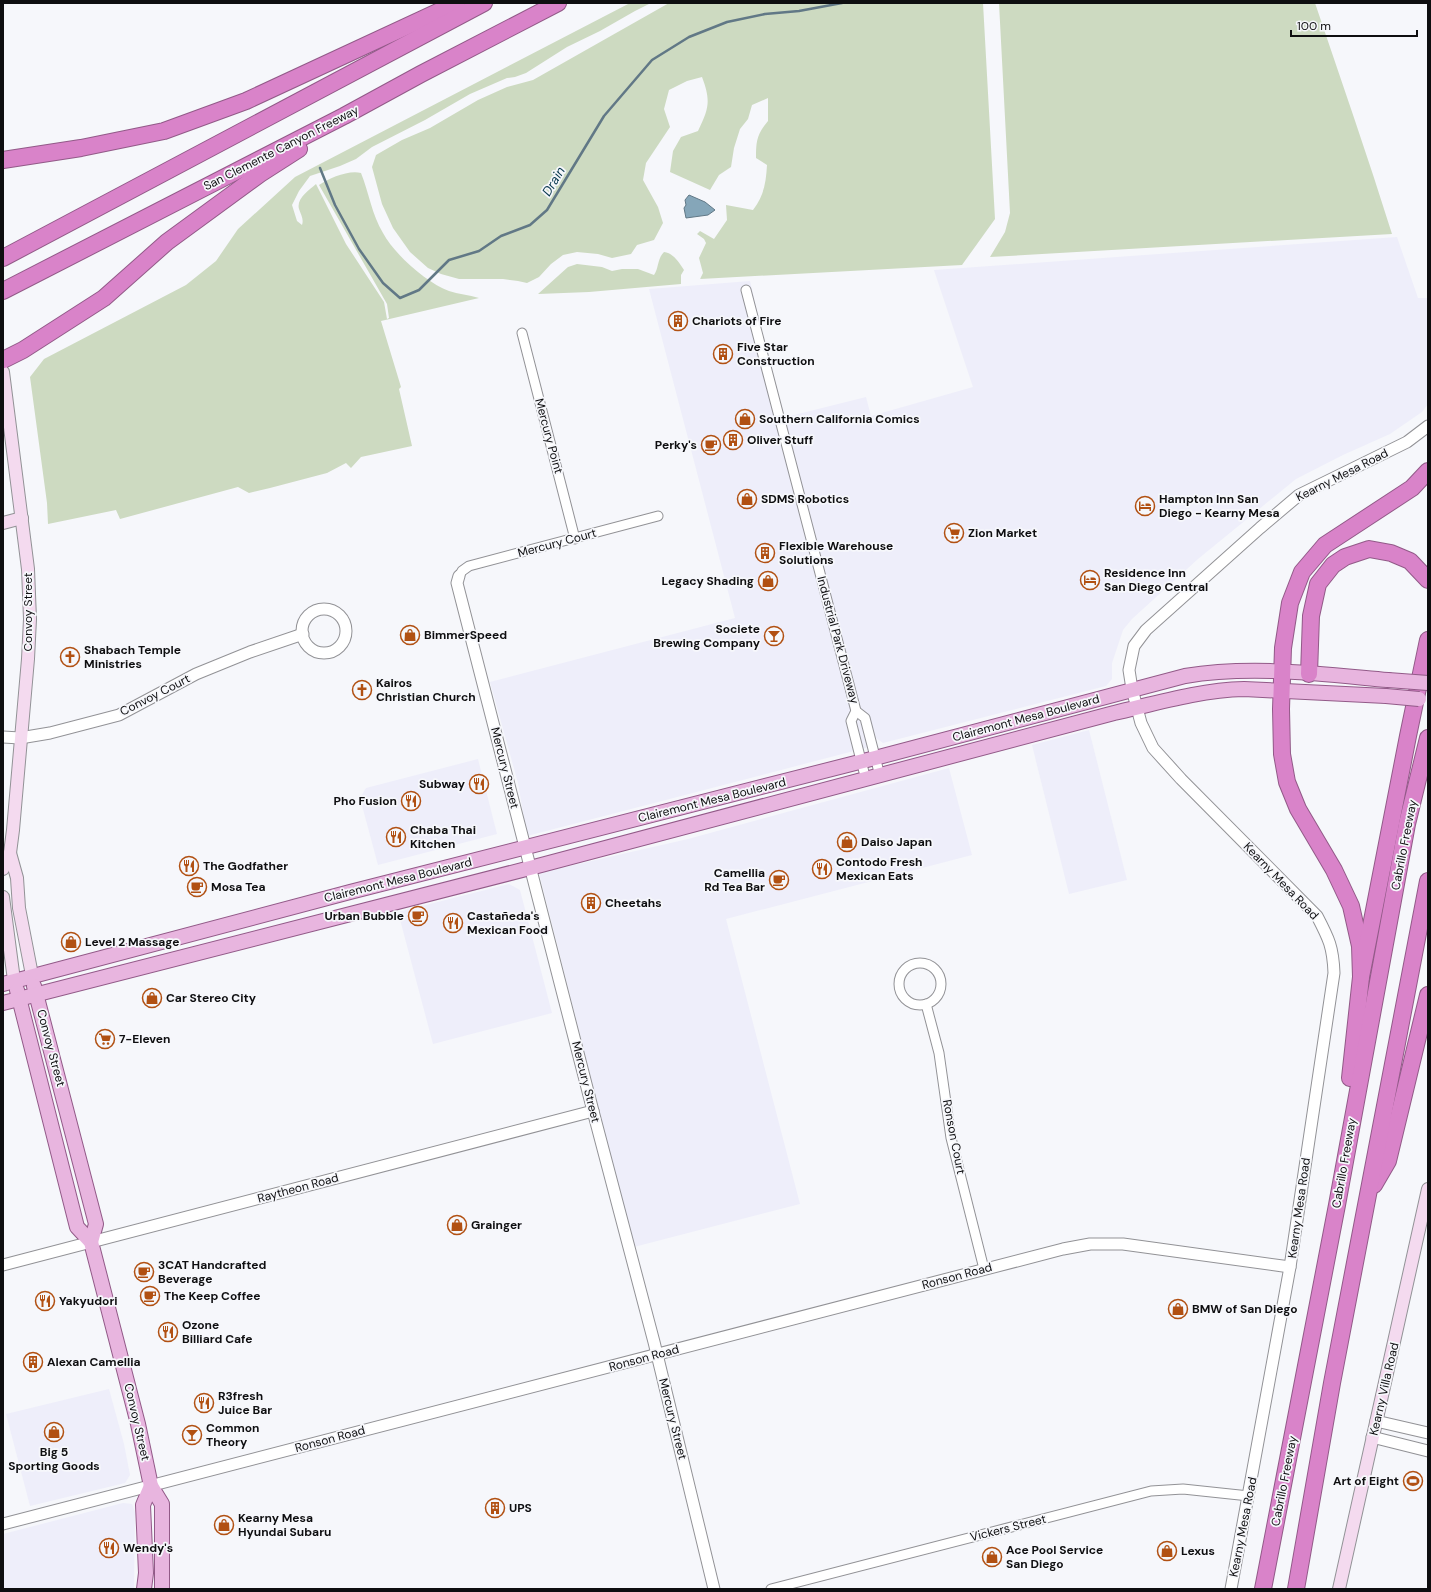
<svg xmlns="http://www.w3.org/2000/svg" width="1431" height="1592" viewBox="0 0 1431 1592" font-family="'DM Sans',sans-serif">
  <style>
    .built { fill: #eeeefa }
    .green { fill: #cddac1 }
    .water { fill: #85a6b9; stroke: #617886 }
    .lines { fill: none; stroke-linecap: round; stroke-linejoin: round }
    .stream { stroke: #617886; stroke-width: 2.5 }
    .minor-casing { stroke: #929296; stroke-width: 11 }
    .tertiary-casing { stroke: #929296; stroke-width: 13 }
    .secondary-casing { stroke: #929296; stroke-width: 14 }
    .primary-casing { stroke: #925a88; stroke-width: 16 }
    .motorway-casing { stroke: #925a88; stroke-width: 18 }
    .minor { stroke: #fff; stroke-width: 9 }
    .tertiary { stroke: #fff; stroke-width: 11 }
    .secondary { stroke: #f4daef; stroke-width: 12 }
    .primary { stroke: #e8b5df; stroke-width: 14 }
    .motorway { stroke: #d983c9; stroke-width: 16 }
    .primary-bridge-casing { stroke: #925a88; stroke-width: 16; stroke-linecap: butt }
    .primary-bridge { stroke: #e8b5df; stroke-width: 14 }
    .labels { text-anchor: middle; stroke-width: 3.5; stroke-linejoin: round; paint-order: stroke }
    .street-label { font-size: 12px; fill: #0e0e10; stroke: #f6f7fb }
    .poi-label { font-size: 12px; font-weight: bold; fill: #0e0e10; stroke: #f6f7fb; text-anchor: start }
    .water-label { font-size: 13px; font-style: italic; fill: #07374d; stroke: #f6f7fb }
  </style>
  <rect width="100%" height="100%" fill="#f6f7fb"/>
  <g class="built">
    <polygon points="1397,237 1418,298 1428,298 1428,404 1422,412 1390,434 1343,455 1296,479 1198,559 1132,619 1123,630 1112,663 1112,679 1106,686 883,743 876,738 877,745 527,836 518,783 490,682 735,618 649,289 750,281 782,418 866,397 871,416 973,387 934,270"/>
    <polygon points="1089,730 1127,880 1069,894 1032,745"/>
    <polygon points="478,759 497,834 378,865 360,798 366,788"/>
    <polygon points="949,768 972,855 726,919 800,1204 634,1247 539,873 688,839"/>
    <polygon points="509,884 520,890 552,1013 433,1044 398,912"/>
    <polygon points="109,1389 124,1444 130,1475 125,1483 30,1506 6,1414"/>
    <polygon points="123,1503 132,1504 135,1512 134,1589 3,1589 3,1534"/>
  </g>
  <g class="green">
    <path d="M630,3H651L635,11L600,31L567,47L526,73L515,77L507,78L470,94L425,120L372,147L356,159L340,166L310,176L299,191L292,205L297,221L302,225C304,219 301,215 299,209C296,199 309,190 316,184L346,244L384,302L387,319L389,318L387,304L319,185C330,178 348,170 361,173C369,193 372,215 383,233C394,254 427,283 449,291C458,294 469,295 479,298L381,321L401,387L399,389L412,446L361,457L351,468L346,463L327,473L270,488L249,493L238,487L120,519L116,510L48,524L47,503L30,377L44,359L186,285L216,261L238,229L295,177Z"/>
    <path d="M669,3H983L995,219L962,265L700,279L703,273L699,258L706,243L704,239L697,234L700,231L714,239L727,220L726,205L753,210C764,196 766,182 767,165L756,158C756,141 757,134 768,121V98L752,105L748,119L740,129L734,148L731,167L719,175L710,190L670,172L673,151L681,137L698,131C709,108 711,101 702,77L687,81L669,90L664,109L670,127L646,163L643,180L658,207L663,223L654,240L637,245L631,254L612,258L598,254L577,252L563,255L551,264L539,277L527,283L518,281L503,279H459L441,274L428,268L410,252L393,228L382,204L372,167L376,155L402,140L430,128L478,100L507,87L533,80Z"/>
    <path d="M999,3H1315C1341,80 1368,157 1392,234L990,257L1005,232L1010,213Z"/>
    <path d="M664,252C673,253 679,262 684,270L681,275V284L589,292L538,294L568,267L577,264L602,267L612,271L622,269H638L654,275C659,268 657,259 664,252Z"/>
  </g>
  <polygon class="water" points="689,195 705,202 715,210 708,215 686,218 684,208 686,205 685,200"/>
  <g class="lines">
    <polyline class="stream" points="320,168 335,205 359,249 383,283 400,298 419,290 449,260 479,251 501,236 530,225 547,210 604,116 652,60 689,37 727,22 765,14 799,11 842,3"/>
    <g class="minor-casing">
      <g id="minor">
        <polyline points="746,290 856,711 865,718 880,776"/>
        <polyline points="522,333 575,539"/>
        <polyline points="459,576 462,571 469,566 658,516"/>
        <polyline points="856,711 851,721 866,780"/>
        <circle cx="920" cy="984" r="21"/>
        <polyline points="926,1004 939,1053 951,1138 984,1269"/>
        <polyline points="771,1589 1151,1491 1183,1489 1249,1496"/>
      </g>
    </g>
    <g class="tertiary-casing">
      <g id="tertiary">
        <polyline points="459,576 457,583 593,1111 654,1342 714,1589"/>
        <circle cx="324" cy="631" r="22"/>
        <polyline points="3,737 20,738 50,733 119,715 196,674 250,652 303,634"/>
        <polyline points="3,1265 593,1111"/>
        <polyline points="1376,1421 1428,1433"/>
        <polyline points="1372,1437 1428,1451"/>
        <polyline points="3,1524 1063,1249 1090,1244 1123,1244 1290,1267"/>
        <path d="M1231,1589L1290,1267L1334,973C1333,947 1329,939 1317,916L1181,779L1153,748L1141,723L1132,689L1129,670L1134,646L1146,630L1260,528L1299,495L1407,442L1428,426"/>
      </g>
    </g>
    <g class="secondary-casing">
      <g id="secondary">
        <polyline points="3,372 28,569 30,619 28,659 13,830 10,853 3,869"/>
        <polyline points="3,523 22,518"/>
        <polyline points="10,853 17,878 19,908 32,975"/>
        <polyline points="3,897 14,980"/>
        <polyline points="1339,1589 1428,1189"/>
      </g>
    </g>
    <g class="primary-casing">
      <g id="primary">
        <path d="M3,984L350,892L875,758L1185,676C1252,665 1321,674 1388,680"/>
        <polyline points="34,986 96,1224 91,1242"/>
        <polyline points="17,990 77,1227 91,1242 138,1424 151,1486 162,1504 162,1589"/>
        <path d="M3,1003L530,868L1114,713C1157,703 1200,690 1244,689L1386,696"/>
        <polyline points="144,1589 146,1573 143,1505 151,1486"/>
      </g>
    </g>
    <g class="motorway-casing">
      <g id="motorway">
        <polyline points="3,160 81,148 164,131 246,101 457,3"/>
        <polyline points="3,258 484,3"/>
        <polyline points="3,291 344,116 421,74 558,3"/>
        <polyline points="3,360 23,350 104,298 167,242 260,174 299,149"/>
        <polyline points="1309,674 1311,616 1318,584 1333,565 1345,557 1369,549 1391,553 1410,561 1428,580"/>
        <polyline points="1361,977 1360,946 1351,906 1334,870 1298,809 1287,782 1282,754 1281,709 1283,648 1290,603 1302,572 1325,545 1412,488 1428,471"/>
        <polyline points="1350,1078 1361,977 1408,736 1428,640"/>
        <polyline points="1374,1185 1388,1161 1428,995"/>
        <polyline points="1263,1589 1337,1205 1407,824 1428,738"/>
        <polyline points="1296,1589 1332,1383 1428,881"/>
      </g>
    </g>
    <use href="#minor" class="minor"/>
    <use href="#tertiary" class="tertiary"/>
    <use href="#secondary" class="secondary"/>
    <use href="#primary" class="primary"/>
    <use href="#motorway" class="motorway"/>
    <g class="primary-bridge-casing">
      <g id="primary-bridge">
        <polyline points="1388,680 1428,683"/>
        <polyline points="1386,696 1419,699"/>
      </g>
    </g>
    <use href="#primary-bridge" class="primary-bridge"/>
  </g>
  <defs>
    <g id="building-ring" transform="scale(1)"><circle r="9.5" fill="#f6f7fb" stroke="#b15012" stroke-width="1.5"/><path d="M-4-6H4V6H1V3H-1V6H-4ZM-2.5-4.3h1.7v1.8h-1.7ZM.8-4.3h1.7v1.8H.8ZM-2.5-1h1.7V.8h-1.7ZM.8-1h1.7V.8H.8Z" fill="#b15012"/></g>
    <g id="shop-ring" transform="scale(1)"><circle r="9.5" fill="#f6f7fb" stroke="#b15012" stroke-width="1.5"/><path d="M-5-2.5h2.3a2.7 3.5 0 0 1 5.4 0H5L5.5 6h-11ZM-1.5-2.5h3a1.5 2.3 0 0 0-3 0Z" fill="#b15012"/></g>
    <g id="cafe-ring" transform="scale(1)"><circle r="9.5" fill="#f6f7fb" stroke="#b15012" stroke-width="1.5"/><path d="M-5.5-4.5H6V0H3Q3 3.5 0 3.5H-2.5Q-5.5 3.5-5.5 0ZM3-3.2v2h1.7v-2ZM-6 4.5H4V6H-6Z" fill="#b15012"/></g>
    <g id="hotel-ring" transform="scale(1)"><circle r="9.5" fill="#f6f7fb" stroke="#b15012" stroke-width="1.5"/><path d="M-6-4.5h1.5V1H6V5H4.5V3h-9V5H-6ZM-4 0a1.8 1.8 0 1 1 3.6 0ZM.5 0V-2.5h3Q6-2.5 6 0Z" fill="#b15012"/></g>
    <g id="supermarket-ring" transform="scale(1)"><circle r="9.5" fill="#f6f7fb" stroke="#b15012" stroke-width="1.5"/><path d="M-6-5.5h2.5l.6 2H6L4.5 2H-2.5L-4.4-4H-6ZM-1.5 3.2a1.3 1.3 0 1 0 .1 0ZM3 3.2a1.3 1.3 0 1 0 .1 0Z" fill="#b15012"/></g>
    <g id="bar-ring" transform="scale(1)"><circle r="9.5" fill="#f6f7fb" stroke="#b15012" stroke-width="1.5"/><path d="M-6-5H6L.8 .8V4.5H3.5V6h-7V4.5H-.8V.8Z" fill="#b15012"/></g>
    <g id="church-ring" transform="scale(1)"><circle r="9.5" fill="#f6f7fb" stroke="#b15012" stroke-width="1.5"/><path d="M-1.2-6h2.4v3.5h3.3v2.4h-3.3V6h-2.4V-.1h-3.3v-2.4h3.3Z" fill="#b15012"/></g>
    <g id="restaurant-ring" transform="scale(1)"><circle r="9.5" fill="#f6f7fb" stroke="#b15012" stroke-width="1.5"/><path d="M-5-6h1v4h1v-4h1v4h1v-4h1v5L-1.5 .5V6h-2V.5L-5-1ZM5-6V6H3V1.5H1.5Q1.5-4 5-6Z" fill="#b15012"/></g>
    <g id="stadium-ring" transform="scale(1)"><circle r="9.5" fill="#f6f7fb" stroke="#b15012" stroke-width="1.5"/><path d="M0-5a6.5 5 0 1 0 0 10a6.5 5 0 1 0 0-10ZM-3.5-1.8h7v3.6h-7Z" fill="#b15012"/></g>
  </defs>
  <g fill-rule="evenodd">
    <use href="#building-ring" x="678" y="321"/>
    <use href="#building-ring" x="723" y="354"/>
    <use href="#shop-ring" x="745" y="419"/>
    <use href="#building-ring" x="733" y="440"/>
    <use href="#cafe-ring" x="711" y="445"/>
    <use href="#shop-ring" x="747" y="499"/>
    <use href="#hotel-ring" x="1145" y="506"/>
    <use href="#supermarket-ring" x="954" y="533"/>
    <use href="#building-ring" x="765" y="553"/>
    <use href="#hotel-ring" x="1090" y="580"/>
    <use href="#shop-ring" x="768" y="581"/>
    <use href="#shop-ring" x="410" y="635"/>
    <use href="#bar-ring" x="774" y="636"/>
    <use href="#church-ring" x="70" y="657"/>
    <use href="#church-ring" x="362" y="690"/>
    <use href="#restaurant-ring" x="479" y="784"/>
    <use href="#restaurant-ring" x="411" y="801"/>
    <use href="#restaurant-ring" x="396" y="837"/>
    <use href="#shop-ring" x="847" y="842"/>
    <use href="#restaurant-ring" x="189" y="866"/>
    <use href="#restaurant-ring" x="822" y="869"/>
    <use href="#cafe-ring" x="779" y="880"/>
    <use href="#cafe-ring" x="197" y="887"/>
    <use href="#building-ring" x="591" y="903"/>
    <use href="#cafe-ring" x="418" y="916"/>
    <use href="#restaurant-ring" x="453" y="923"/>
    <use href="#shop-ring" x="71" y="942"/>
    <use href="#shop-ring" x="152" y="998"/>
    <use href="#supermarket-ring" x="105" y="1039"/>
    <use href="#shop-ring" x="457" y="1225"/>
    <use href="#cafe-ring" x="144" y="1272"/>
    <use href="#cafe-ring" x="150" y="1296"/>
    <use href="#restaurant-ring" x="45" y="1301"/>
    <use href="#shop-ring" x="1178" y="1309"/>
    <use href="#restaurant-ring" x="168" y="1332"/>
    <use href="#building-ring" x="33" y="1362"/>
    <use href="#restaurant-ring" x="204" y="1403"/>
    <use href="#shop-ring" x="54" y="1432"/>
    <use href="#bar-ring" x="192" y="1435"/>
    <use href="#stadium-ring" x="1413" y="1481"/>
    <use href="#building-ring" x="495" y="1508"/>
    <use href="#shop-ring" x="224" y="1525"/>
    <use href="#restaurant-ring" x="109" y="1548"/>
    <use href="#shop-ring" x="1167" y="1551"/>
    <use href="#shop-ring" x="992" y="1557"/>
  </g>
  <g class="labels">
    <g class="street-label">
      <text transform="translate(281 148) rotate(-27)" y="4">San Clemente Canyon Freeway</text>
      <text transform="translate(549 436) rotate(75)" y="4">Mercury Point</text>
      <text transform="translate(1342 475) rotate(-27)" y="4">Kearny Mesa Road</text>
      <text transform="translate(557 543) rotate(-15)" y="4">Mercury Court</text>
      <text transform="translate(28 612) rotate(-90)" y="4">Convoy Street</text>
      <text transform="translate(838 640) rotate(75)" y="4">Industrial Park Driveway</text>
      <text transform="translate(155 695) rotate(-27)" y="4">Convoy Court</text>
      <text transform="translate(1026 718) rotate(-15)" y="4">Clairemont Mesa Boulevard</text>
      <text transform="translate(505 768) rotate(76)" y="4">Mercury Street</text>
      <text transform="translate(712 800) rotate(-14)" y="4">Clairemont Mesa Boulevard</text>
      <text transform="translate(1404 845) rotate(-79)" y="4">Cabrillo Freeway</text>
      <text transform="translate(398 880) rotate(-14)" y="4">Clairemont Mesa Boulevard</text>
      <text transform="translate(1281 881) rotate(46)" y="4">Kearny Mesa Road</text>
      <text transform="translate(51 1048) rotate(75)" y="4">Convoy Street</text>
      <text transform="translate(586 1082) rotate(76)" y="4">Mercury Street</text>
      <text transform="translate(954 1137) rotate(79)" y="4">Ronson Court</text>
      <text transform="translate(1344 1163) rotate(-80)" y="4">Cabrillo Freeway</text>
      <text transform="translate(298 1188) rotate(-15)" y="4">Raytheon Road</text>
      <text transform="translate(1299 1208) rotate(-82)" y="4">Kearny Mesa Road</text>
      <text transform="translate(957 1276) rotate(-15)" y="4">Ronson Road</text>
      <text transform="translate(644 1358) rotate(-15)" y="4">Ronson Road</text>
      <text transform="translate(1384 1389) rotate(-77)" y="4">Kearny Villa Road</text>
      <text transform="translate(673 1419) rotate(76)" y="4">Mercury Street</text>
      <text transform="translate(137 1422) rotate(77)" y="4">Convoy Street</text>
      <text transform="translate(330 1439) rotate(-15)" y="4">Ronson Road</text>
      <text transform="translate(1284 1481) rotate(-79)" y="4">Cabrillo Freeway</text>
      <text transform="translate(1243 1527) rotate(-79)" y="4">Kearny Mesa Road</text>
      <text transform="translate(1008 1528) rotate(-14)" y="4">Vickers Street</text>
    </g>
    <g class="poi-label">
      <text x="692" y="325">Chariots of Fire</text>
      <text x="737" y="351">Five Star<tspan x="737" dy="14">Construction</tspan></text>
      <text x="759" y="423">Southern California Comics</text>
      <text x="747" y="444">Oliver Stuff</text>
      <text x="697" y="449" text-anchor="end">Perky's</text>
      <text x="761" y="503">SDMS Robotics</text>
      <text x="1159" y="503">Hampton Inn San<tspan x="1159" dy="14">Diego - Kearny Mesa</tspan></text>
      <text x="968" y="537">Zion Market</text>
      <text x="779" y="550">Flexible Warehouse<tspan x="779" dy="14">Solutions</tspan></text>
      <text x="1104" y="577">Residence Inn<tspan x="1104" dy="14">San Diego Central</tspan></text>
      <text x="754" y="585" text-anchor="end">Legacy Shading</text>
      <text x="760" y="633" text-anchor="end">Societe<tspan x="760" dy="14">Brewing Company</tspan></text>
      <text x="424" y="639">BimmerSpeed</text>
      <text x="84" y="654">Shabach Temple<tspan x="84" dy="14">Ministries</tspan></text>
      <text x="376" y="687">Kairos<tspan x="376" dy="14">Christian Church</tspan></text>
      <text x="465" y="788" text-anchor="end">Subway</text>
      <text x="397" y="805" text-anchor="end">Pho Fusion</text>
      <text x="410" y="834">Chaba Thai<tspan x="410" dy="14">Kitchen</tspan></text>
      <text x="861" y="846">Daiso Japan</text>
      <text x="836" y="866">Contodo Fresh<tspan x="836" dy="14">Mexican Eats</tspan></text>
      <text x="203" y="870">The Godfather</text>
      <text x="765" y="877" text-anchor="end">Camellia<tspan x="765" dy="14">Rd Tea Bar</tspan></text>
      <text x="211" y="891">Mosa Tea</text>
      <text x="605" y="907">Cheetahs</text>
      <text x="404" y="920" text-anchor="end">Urban Bubble</text>
      <text x="467" y="920">Castañeda's<tspan x="467" dy="14">Mexican Food</tspan></text>
      <text x="85" y="946">Level 2 Massage</text>
      <text x="166" y="1002">Car Stereo City</text>
      <text x="119" y="1043">7-Eleven</text>
      <text x="471" y="1229">Grainger</text>
      <text x="158" y="1269">3CAT Handcrafted<tspan x="158" dy="14">Beverage</tspan></text>
      <text x="164" y="1300">The Keep Coffee</text>
      <text x="59" y="1305">Yakyudori</text>
      <text x="1192" y="1313">BMW of San Diego</text>
      <text x="182" y="1329">Ozone<tspan x="182" dy="14">Billiard Cafe</tspan></text>
      <text x="47" y="1366">Alexan Camellia</text>
      <text x="218" y="1400">R3fresh<tspan x="218" dy="14">Juice Bar</tspan></text>
      <text x="206" y="1432">Common<tspan x="206" dy="14">Theory</tspan></text>
      <text x="54" y="1456" text-anchor="middle">Big 5<tspan x="54" dy="14">Sporting Goods</tspan></text>
      <text x="1399" y="1485" text-anchor="end">Art of Eight</text>
      <text x="509" y="1512">UPS</text>
      <text x="238" y="1522">Kearny Mesa<tspan x="238" dy="14">Hyundai Subaru</tspan></text>
      <text x="123" y="1552">Wendy's</text>
      <text x="1006" y="1554">Ace Pool Service<tspan x="1006" dy="14">San Diego</tspan></text>
      <text x="1181" y="1555">Lexus</text>
    </g>
    <g class="water-label">
      <text transform="translate(553 181) rotate(-59)" y="5">Drain</text>
    </g>
  </g>
  <rect width="1431" height="1592" fill="none" stroke="#0e0e10" stroke-width="8"/>
  <path d="M1291 30v6h126v-6" fill="none" stroke="#0e0e10" stroke-width="2"/>
  <text x="1297" y="30" font-size="12" fill="#0e0e10" stroke="#f6f7fb" stroke-width="3" paint-order="stroke">100 m</text>
</svg>
